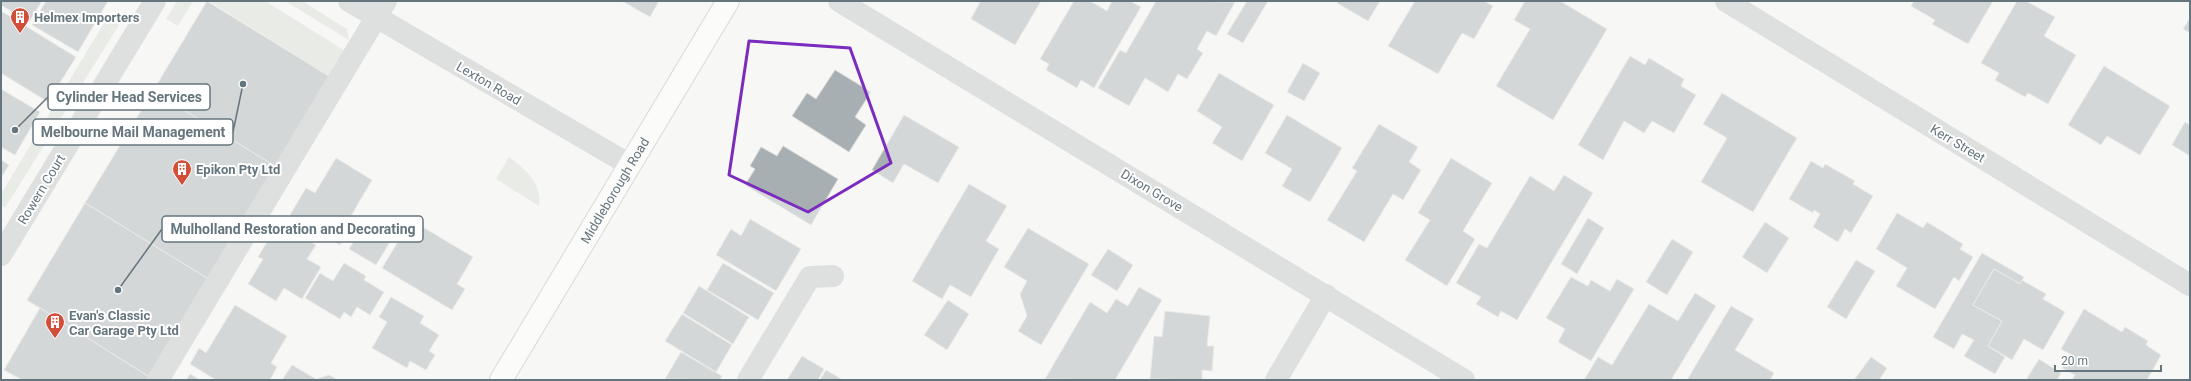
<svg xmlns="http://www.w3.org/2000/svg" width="2191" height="381" font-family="Roboto,sans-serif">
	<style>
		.green { fill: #d8dcd4 }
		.building { fill: #a7afb3; stroke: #d9d9d7 }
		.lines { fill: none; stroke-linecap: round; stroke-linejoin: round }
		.major-casing { stroke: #b0b6b9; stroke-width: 24 }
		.minor { stroke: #bfc3c6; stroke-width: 22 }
		.major { stroke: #fff; stroke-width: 22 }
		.marked { fill: none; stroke: #7b2cbf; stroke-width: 3; stroke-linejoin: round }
		.labels { text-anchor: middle; stroke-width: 4; stroke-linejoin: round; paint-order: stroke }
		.poi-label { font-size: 13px; font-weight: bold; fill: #65757d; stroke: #fff; text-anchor: start }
		.street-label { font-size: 13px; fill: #65757d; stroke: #fff }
		.leader { fill: none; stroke: #65757d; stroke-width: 1.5 }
		.callout-dot { fill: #65757d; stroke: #fff; stroke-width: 1.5 }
		.callout { fill: #fff; stroke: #65757d; stroke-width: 1.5 }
		.callout-label { font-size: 14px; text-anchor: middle; font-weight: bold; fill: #65757d }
	</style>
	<rect width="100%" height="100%" fill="#f7f7f5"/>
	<g class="green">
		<path d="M 177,1 L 193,1 L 178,26 L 166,19 Z"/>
		<path d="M 209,1 L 265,1 L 347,52 L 332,78 Z"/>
		<path d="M 285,1 L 302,1 L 347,29 L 349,40 Z"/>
		<path d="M 107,18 L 119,25 L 5,208 L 1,205 L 1,194 Z"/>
		<path d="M 509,157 C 525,168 543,185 539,206 L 496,179 Z"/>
	</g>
	<g class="building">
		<path d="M 1,1 L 42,1 L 29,22 L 1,5 Z"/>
		<path d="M 46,1 L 108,1 L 78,52 L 32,25 Z"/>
		<path d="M 207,1 L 332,78 L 278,168 L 153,91 Z"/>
		<path d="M 622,1 L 659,1 L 650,17 Z"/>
		<path d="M 978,1 L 1041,1 L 1015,45 L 971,19 L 980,2 Z"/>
		<path d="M 1074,1 L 1090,1 L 1107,11 L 1112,1 L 1130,1 L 1141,7 L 1094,88 L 1081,80 L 1077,88 L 1046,70 L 1049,64 L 1040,59 Z"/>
		<path d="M 1156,1 L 1235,2 L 1216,36 L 1207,31 L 1197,49 L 1203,53 L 1187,79 L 1178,74 L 1168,92 L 1145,78 L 1129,106 L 1098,88 L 1120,50 L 1126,53 Z"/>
		<path d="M 1247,1 L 1268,1 L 1243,43 L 1227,34 Z"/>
		<path d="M 1338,1 L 1380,1 L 1368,21 L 1337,3 Z"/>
		<path d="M 1415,1 L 1484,1 L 1493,6 L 1474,39 L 1462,33 L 1438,74 L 1388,46 Z"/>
		<path d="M 1525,1 L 1560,1 L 1607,29 L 1553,120 L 1496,86 L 1530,29 L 1514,20 Z"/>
		<path d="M 1914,1 L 1993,1 L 1968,44 L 1932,24 L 1935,20 L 1911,6 Z"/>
		<path d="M 2017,1 L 2026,1 L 2055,17 L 2044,36 L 2076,55 L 2048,104 L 2028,93 L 2025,97 L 1995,80 L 1999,73 L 1981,63 Z"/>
		<path d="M 1,11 L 76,57 L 48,102 L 1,73 Z"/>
		<path d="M 2190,18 L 2190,33 L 2183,29 Z"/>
		<path d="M 1630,56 L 1645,65 L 1649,58 L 1684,79 L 1681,86 L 1696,95 L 1674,133 L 1652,121 L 1644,133 L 1624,121 L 1603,160 L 1578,145 Z"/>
		<path d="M 1303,63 L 1320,73 L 1304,101 L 1287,92 Z"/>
		<path d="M 2104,66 L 2170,106 L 2140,155 L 2107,136 L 2101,145 L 2068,125 Z"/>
		<path d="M 835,70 L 871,92 L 855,117 L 866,125 L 849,152 L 792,116 L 807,93 L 816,99 Z"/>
		<path d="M 1219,73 L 1274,105 L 1242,161 L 1212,143 L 1222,127 L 1197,111 Z"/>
		<path d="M 1,89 L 40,112 L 15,155 L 1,147 Z"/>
		<path d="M 153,91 L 278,168 L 210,280 L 85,203 Z"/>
		<path d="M 1722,93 L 1797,138 L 1753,212 L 1701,182 L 1727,138 L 1703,124 Z"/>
		<path d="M 904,115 L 959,147 L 938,183 L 904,164 L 893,183 L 872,170 Z"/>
		<path d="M 1287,115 L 1342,148 L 1310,202 L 1282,186 L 1292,169 L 1265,153 Z"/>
		<path d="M 2185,122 L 2190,125 L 2190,156 L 2172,145 Z"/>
		<path d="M 1379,124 L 1418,147 L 1409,162 L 1421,170 L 1403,200 L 1393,194 L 1364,242 L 1327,220 L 1357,171 L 1352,168 Z"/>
		<path d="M 783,146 L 838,179 L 811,225 L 745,185 L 755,169 L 750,166 L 761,147 L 777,156 Z"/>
		<path d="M 336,158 L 372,180 L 348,221 L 353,223 L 340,245 L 290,215 L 306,188 L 315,193 Z"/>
		<path d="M 1451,158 L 1492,183 L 1463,231 L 1475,239 L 1447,286 L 1405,260 L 1430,220 L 1418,213 Z"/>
		<path d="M 1,160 L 9,165 L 1,178 Z"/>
		<path d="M 1811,161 L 1823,168 L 1825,164 L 1855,181 L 1853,184 L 1873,196 L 1851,233 L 1845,229 L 1838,242 L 1813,227 L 1820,214 L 1814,210 L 1813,213 L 1789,199 Z"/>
		<path d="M 1564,175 L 1593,193 L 1517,320 L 1501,311 L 1498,317 L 1476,304 L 1481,297 L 1456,283 L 1479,244 L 1487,248 L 1530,176 L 1554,191 Z"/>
		<path d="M 969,184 L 1007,206 L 986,241 L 999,249 L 971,297 L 950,285 L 942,299 L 912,281 Z"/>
		<path d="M 85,203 L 210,280 L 151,378 L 27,300 Z"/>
		<path d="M 1897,213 L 1923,228 L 1927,222 L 1963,244 L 1960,249 L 1973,257 L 1959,281 L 1954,277 L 1935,309 L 1896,286 L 1907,268 L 1876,249 Z"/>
		<path d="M 1588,218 L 1604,228 L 1577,274 L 1561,264 Z"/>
		<path d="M 750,219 L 801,249 L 776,291 L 716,255 L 731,229 L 741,236 Z"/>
		<path d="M 411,220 L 473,257 L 457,284 L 465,289 L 452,310 L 382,268 Z"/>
		<path d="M 367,221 L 393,237 L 376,265 L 349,249 Z"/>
		<path d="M 1765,222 L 1789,238 L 1767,273 L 1742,257 Z"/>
		<path d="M 278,223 L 316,245 L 307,259 L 321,267 L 302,299 L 284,288 L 276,301 L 248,284 L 263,259 L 258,257 Z"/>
		<path d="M 1028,228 L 1089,264 L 1041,345 L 1018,331 L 1027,316 L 1020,294 L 1027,281 L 1004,267 Z"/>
		<path d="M 1672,239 L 1693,252 L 1667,295 L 1646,282 Z"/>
		<path d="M 1108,249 L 1133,265 L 1117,291 L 1091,275 Z"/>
		<path d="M 1982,253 L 2024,277 L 2020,284 L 1994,269 L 1973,305 L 2002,321 L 1988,346 L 2005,357 L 1995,374 L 1964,356 L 1974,340 L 1962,334 L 1954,349 L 1933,337 Z"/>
		<path d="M 1856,260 L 1875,271 L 1846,319 L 1827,307 Z"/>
		<path d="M 344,263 L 366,276 L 364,280 L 384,292 L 370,315 L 357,307 L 351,317 L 344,312 L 340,319 L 305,298 L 320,273 L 333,281 Z"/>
		<path d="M 723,263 L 774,293 L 758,320 L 707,290 Z"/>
		<path d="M 1994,269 L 2020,284 L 2022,280 L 2046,294 L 2043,299 L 2065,312 L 2043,350 L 2024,339 L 2012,360 L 1988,346 L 2002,321 L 1973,305 Z"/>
		<path d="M 1571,277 L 1588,286 L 1591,280 L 1610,291 L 1617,279 L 1634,289 L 1591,361 L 1558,342 L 1565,329 L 1546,318 Z"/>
		<path d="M 699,286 L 749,317 L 733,344 L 683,313 Z"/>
		<path d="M 1139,287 L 1162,300 L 1115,380 L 1045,379 L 1090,302 L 1107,313 L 1116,299 L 1128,306 Z"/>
		<path d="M 1695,293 L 1716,306 L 1671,380 L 1584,380 L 1598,357 L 1612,365 L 1649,304 L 1678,321 Z"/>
		<path d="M 391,297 L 424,316 L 420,323 L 439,335 L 429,351 L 435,355 L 426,370 L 410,361 L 407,368 L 372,348 L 387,322 L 379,317 Z"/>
		<path d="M 948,300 L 969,314 L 947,350 L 924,335 Z"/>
		<path d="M 235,305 L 287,336 L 271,363 L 277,367 L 270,380 L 216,380 L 190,364 L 199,348 L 206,353 Z"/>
		<path d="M 1731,306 L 1754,319 L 1735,350 L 1774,373 L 1770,380 L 1687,380 Z"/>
		<path d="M 40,308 L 151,378 L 150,380 L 22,380 L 4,370 Z"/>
		<path d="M 2084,309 L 2122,332 L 2125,327 L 2148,341 L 2146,345 L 2161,355 L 2147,380 L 2072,380 L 2075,375 L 2062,368 L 2070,354 L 2061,349 Z"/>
		<path d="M 1165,311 L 1210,316 L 1207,346 L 1214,346 L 1212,371 L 1202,370 L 1202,380 L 1150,379 L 1154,336 L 1162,337 Z"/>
		<path d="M 682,314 L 732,345 L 716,372 L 665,341 Z"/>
		<path d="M 681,352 L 722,376 L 720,380 L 665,379 Z"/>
		<path d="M 802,356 L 824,369 L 818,380 L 787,380 Z"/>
		<path d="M 1871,357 L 1887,368 L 1879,380 L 1854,380 Z"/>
		<path d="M 2039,359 L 2061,373 L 2057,380 L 2026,380 Z"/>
		<path d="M 292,365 L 316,379 L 329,375 L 338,380 L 282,380 Z"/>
		<path d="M 826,370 L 843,380 L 820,380 Z"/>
		<path d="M 190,374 L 200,380 L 186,380 Z"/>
	</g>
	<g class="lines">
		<defs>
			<g id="major">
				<path id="s1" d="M 501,380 L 728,1"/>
			</g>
		</defs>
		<use href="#major" class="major-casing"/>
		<g class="minor">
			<path d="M 349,1 L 630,165"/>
			<path d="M 839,1 L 1464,380"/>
			<path d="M 1726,1 L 2190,285"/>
			<path d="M 1,255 L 155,1"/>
			<path d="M 158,380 L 386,1"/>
			<path d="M 748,380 L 810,277 L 833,276"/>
			<path d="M 1276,380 L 1326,295"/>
		</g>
		<use href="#major" class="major"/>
	</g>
	<path d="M0 0H2191V381H0ZM 749,41 L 850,48 L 891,163 L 808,212 L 729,175 Z" fill="#f7f7f5" fill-opacity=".55" fill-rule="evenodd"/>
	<path class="marked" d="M 749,41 L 850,48 L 891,163 L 808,212 L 729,175 Z"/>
	<defs>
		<symbol id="building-pin" viewBox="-11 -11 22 30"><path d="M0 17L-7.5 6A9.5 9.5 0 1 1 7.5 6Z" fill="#d34e39" stroke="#fff"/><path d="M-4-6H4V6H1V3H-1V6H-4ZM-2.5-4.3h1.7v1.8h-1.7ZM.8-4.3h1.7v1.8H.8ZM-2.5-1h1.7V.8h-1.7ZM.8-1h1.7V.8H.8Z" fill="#fff"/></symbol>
	</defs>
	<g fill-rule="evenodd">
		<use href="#building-pin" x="9" y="6" width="22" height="30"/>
		<use href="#building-pin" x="171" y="158" width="22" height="30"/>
		<use href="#building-pin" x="44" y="311" width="22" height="30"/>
	</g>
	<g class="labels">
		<g class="poi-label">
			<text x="34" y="22">Helmex Importers</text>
			<text x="196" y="174">Epikon Pty Ltd</text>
			<text x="69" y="320">Evan's Classic<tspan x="69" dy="15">Car Garage Pty Ltd</tspan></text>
		</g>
		<g class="street-label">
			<text transform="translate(489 83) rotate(30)" y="5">Lexton Road</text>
			<text transform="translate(1958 143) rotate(31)" y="5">Kerr Street</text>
			<text transform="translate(41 189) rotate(-59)" y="5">Rowern Court</text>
			<text transform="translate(1152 190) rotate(31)" y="5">Dixon Grove</text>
			<text dy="5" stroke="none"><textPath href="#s1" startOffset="221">Middleborough Road</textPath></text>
		</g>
	</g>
	<path class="leader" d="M15 130L48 97M243 84L233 132M118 290L162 229"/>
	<g class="callout-dot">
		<circle cx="15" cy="130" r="4"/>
		<circle cx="243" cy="84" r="4"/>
		<circle cx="118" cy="290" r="4"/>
	</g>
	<g class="callout">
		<rect x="48" y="84" width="162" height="26" rx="4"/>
		<rect x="33" y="119" width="200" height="26" rx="4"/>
		<rect x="162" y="216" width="261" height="26" rx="4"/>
	</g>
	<g class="callout-label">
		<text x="129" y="102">Cylinder Head Services</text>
		<text x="133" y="137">Melbourne Mail Management</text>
		<text x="293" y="234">Mulholland Restoration and Decorating</text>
	</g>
	<rect width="2191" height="381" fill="none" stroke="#65757d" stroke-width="4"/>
	<path d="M2055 365v6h106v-6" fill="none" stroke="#65757d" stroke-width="2"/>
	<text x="2061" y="365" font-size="12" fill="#65757d" stroke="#ffffff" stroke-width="3" paint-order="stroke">20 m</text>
</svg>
